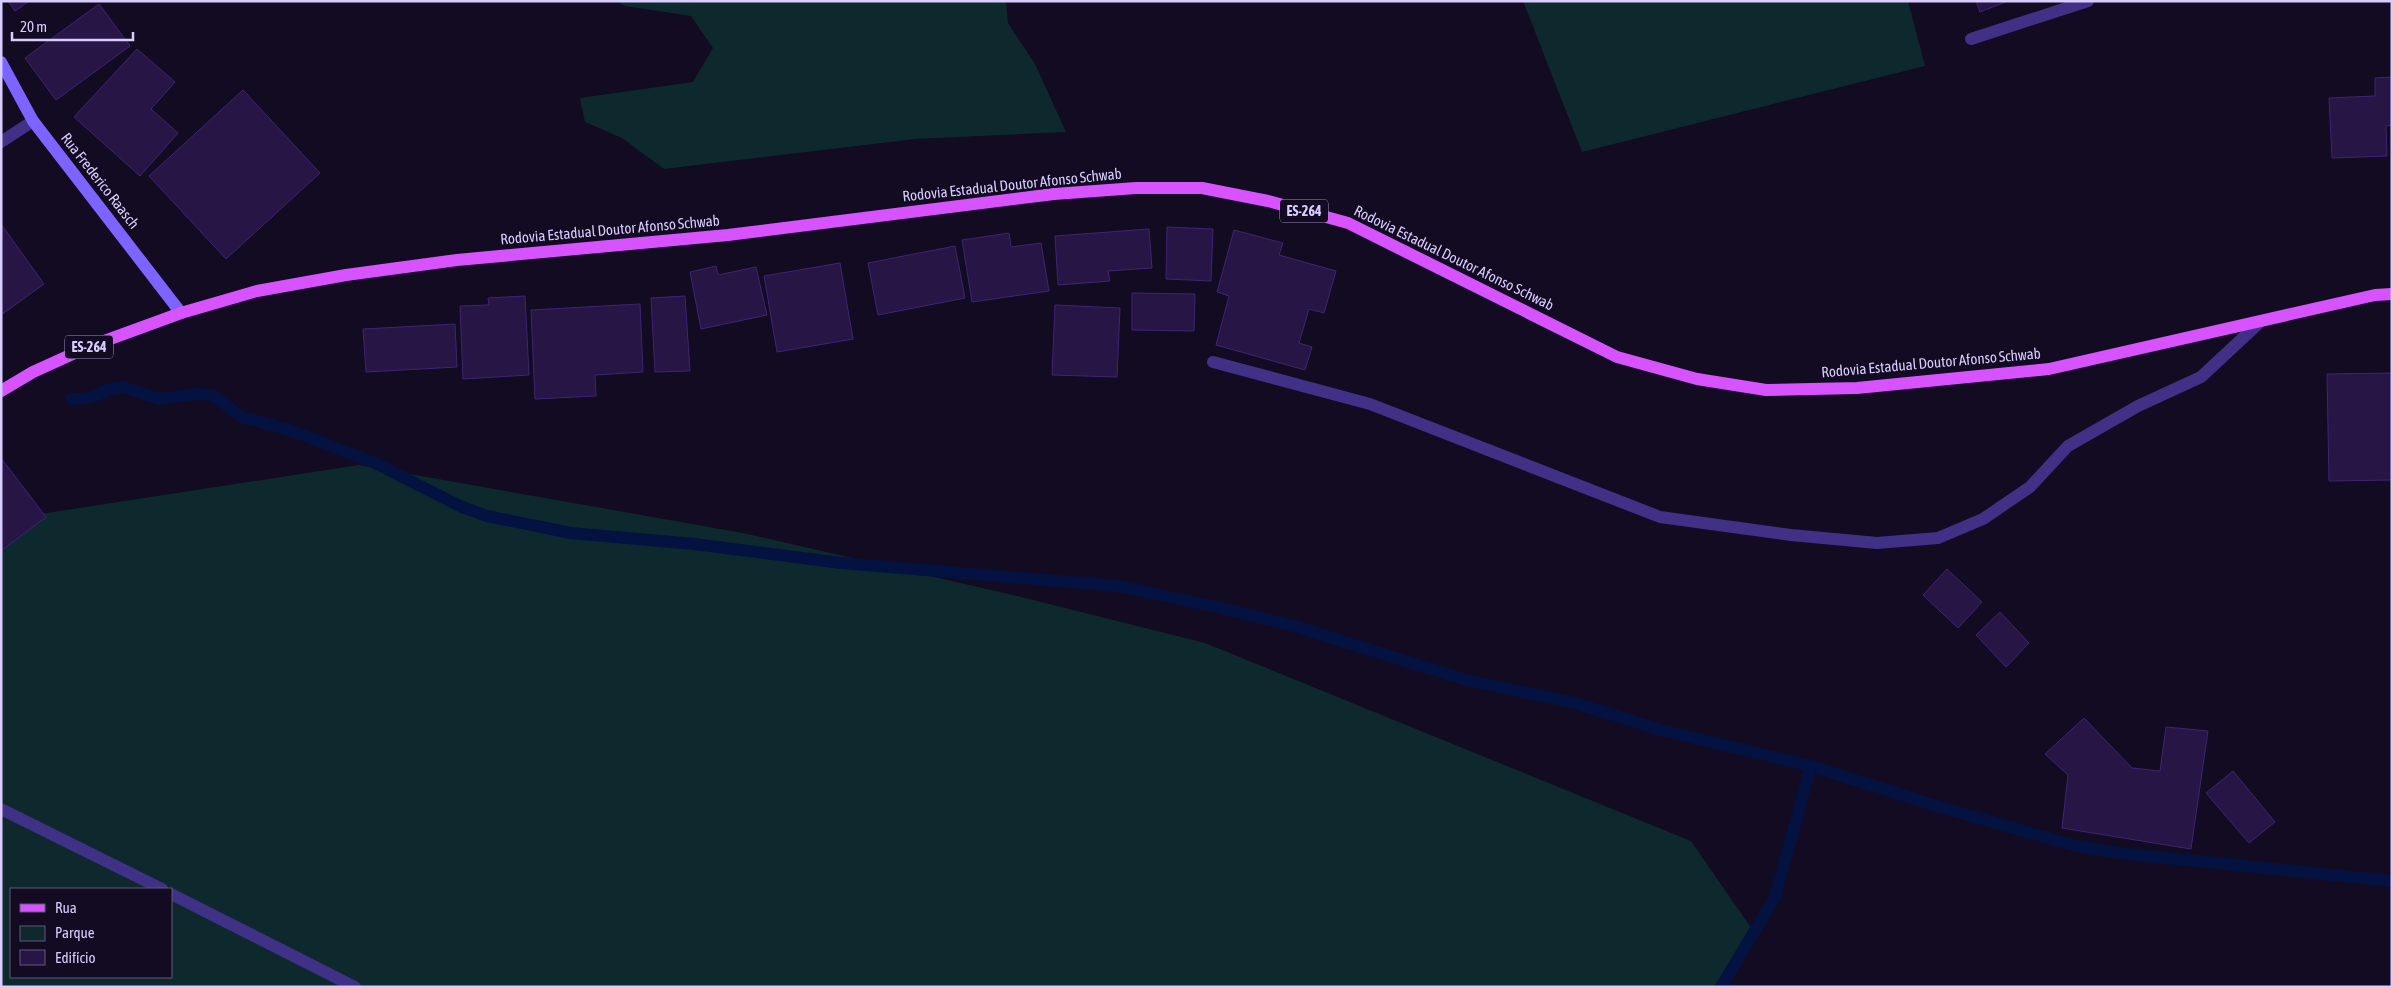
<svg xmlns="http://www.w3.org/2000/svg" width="2393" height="988" font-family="'Asap Condensed',sans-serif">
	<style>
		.green { fill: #0d292d; fill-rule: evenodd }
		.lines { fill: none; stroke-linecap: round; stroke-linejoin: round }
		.stream { stroke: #041242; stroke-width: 12 }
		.building { fill: #261545; stroke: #3f2474 }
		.street { stroke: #403186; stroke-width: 12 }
		.secondary { stroke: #7d63ff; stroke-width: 12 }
		.primary { stroke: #d753ff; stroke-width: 12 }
		.labels { text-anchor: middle; stroke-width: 5; stroke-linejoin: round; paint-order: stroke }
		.shield { fill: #120b22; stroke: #9d92bd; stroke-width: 1 }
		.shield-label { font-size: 14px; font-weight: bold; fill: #d9ccff }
		.street-label { font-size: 15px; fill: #d9ccff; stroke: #120b22 }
	</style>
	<rect width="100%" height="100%" fill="#120b22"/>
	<g class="green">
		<path d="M 616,1 L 1006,1 L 1008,23 L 1035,64 L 1066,132 L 915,139 L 664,169 L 622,138 L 585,122 L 580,98 L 693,82 L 713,48 L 691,16 L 625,6 Z"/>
		<path d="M 1523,1 L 1908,1 L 1925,66 L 1582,152 Z"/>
		<path d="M 359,465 L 743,533 L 1017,596 L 1205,643 L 1691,841 L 1756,935 L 1720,987 L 1,987 L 1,520 ZM 11,889 L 171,889 L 171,977 L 11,977 Z"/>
	</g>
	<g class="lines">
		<g class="stream">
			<path d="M 72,399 L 90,398 L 107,390 L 123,387 L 159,399 L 196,394 L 212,395 L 242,417 L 289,430 L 373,462 L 462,507 L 487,516 L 571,533 L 694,544 L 841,563 L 1118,586 L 1221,608 L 1294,626 L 1466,680 L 1575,703 L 1661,730 L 1811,766 L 1940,807 L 2076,846 L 2128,854 L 2392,881"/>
			<path d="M 1721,987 L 1775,897 L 1811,766"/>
		</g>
	</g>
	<g class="building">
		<path d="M 8,1 L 29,1 L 15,11 Z"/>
		<path d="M 1976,1 L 2008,1 L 1980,12 Z"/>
		<path d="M 99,4 L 130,46 L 56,100 L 25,58 Z"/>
		<path d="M 137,49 L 175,82 L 151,109 L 178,133 L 140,176 L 74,117 Z"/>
		<path d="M 2392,77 L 2392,125 L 2386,126 L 2387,156 L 2332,158 L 2329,98 L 2375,96 L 2375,78 Z"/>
		<path d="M 243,90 L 320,173 L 226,259 L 149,176 Z"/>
		<path d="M 1,224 L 44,284 L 1,315 Z"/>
		<path d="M 1167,227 L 1213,229 L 1211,281 L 1166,279 Z"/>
		<path d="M 1149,229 L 1152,268 L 1108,271 L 1110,281 L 1058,285 L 1055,236 Z"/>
		<path d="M 1234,230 L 1283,243 L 1279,255 L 1336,271 L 1324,313 L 1309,309 L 1299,343 L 1312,347 L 1305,370 L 1216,345 L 1229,296 L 1217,292 Z"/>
		<path d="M 1009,233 L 1011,247 L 1041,243 L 1049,291 L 972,302 L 962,240 Z"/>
		<path d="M 955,246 L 965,298 L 878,315 L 868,263 Z"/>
		<path d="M 840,263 L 853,339 L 777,352 L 764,276 Z"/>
		<path d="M 716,266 L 718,275 L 756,267 L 767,315 L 701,329 L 690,272 Z"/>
		<path d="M 1132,293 L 1195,294 L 1194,331 L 1132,330 Z"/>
		<path d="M 525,296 L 529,375 L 463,379 L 460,306 L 489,305 L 488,298 Z"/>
		<path d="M 685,296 L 690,371 L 655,372 L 651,298 Z"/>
		<path d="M 640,304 L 643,372 L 595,375 L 596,396 L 535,399 L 531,310 Z"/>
		<path d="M 1055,305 L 1120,308 L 1117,377 L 1052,375 Z"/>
		<path d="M 455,324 L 457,367 L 366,372 L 363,329 Z"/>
		<path d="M 2392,373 L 2392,480 L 2329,481 L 2327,374 Z"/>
		<path d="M 1,458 L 46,517 L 2,550 L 1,548 Z"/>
		<path d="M 1947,569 L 1982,602 L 1958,628 L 1923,595 Z"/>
		<path d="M 2000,612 L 2029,643 L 2006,667 L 1976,635 Z"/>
		<path d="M 2084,718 L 2132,768 L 2160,771 L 2166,727 L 2208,731 L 2191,849 L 2062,828 L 2068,775 L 2045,754 Z"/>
		<path d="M 2233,771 L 2275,822 L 2249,843 L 2206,793 Z"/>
	</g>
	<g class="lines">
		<g class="street">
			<path d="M 1971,39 L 2088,1"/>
			<path d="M 1,142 L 33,121"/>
			<path d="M 1213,362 L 1370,404 L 1660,517 L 1791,535 L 1877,543 L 1938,538 L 1983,519 L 2030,487 L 2068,446 L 2138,406 L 2201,377 L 2260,322"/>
			<path d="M 1,809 L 162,889"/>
			<path d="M 171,894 L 355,987"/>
		</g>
		<path class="secondary" d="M 1,62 L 33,121 L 181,313"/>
		<path class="primary" d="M 1,391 L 33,372 L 88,347 L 181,313 L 257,291 L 346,275 L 457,260 L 728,235 L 1054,194 L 1136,188 L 1202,188 L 1268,201 L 1348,223 L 1617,357 L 1697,379 L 1766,390 L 1857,388 L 2049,369 L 2375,295 L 2392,294"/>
	</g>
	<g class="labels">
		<g class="shield">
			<rect x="1280" y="199.5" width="48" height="23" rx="4"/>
			<rect x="65" y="335.5" width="48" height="23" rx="4"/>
		</g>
		<g class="shield-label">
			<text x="1304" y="216">ES-264</text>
			<text x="89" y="352">ES-264</text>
		</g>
		<g class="street-label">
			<text transform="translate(100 181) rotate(52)" y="5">Rua Frederico Raasch</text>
			<text transform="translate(1012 185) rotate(-6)" y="5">Rodovia Estadual Doutor Afonso Schwab</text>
			<text transform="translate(610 230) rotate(-5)" y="5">Rodovia Estadual Doutor Afonso Schwab</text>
			<text transform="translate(1454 258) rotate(26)" y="5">Rodovia Estadual Doutor Afonso Schwab</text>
			<text transform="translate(1931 363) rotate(-5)" y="5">Rodovia Estadual Doutor Afonso Schwab</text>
		</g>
	</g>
	<rect width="2393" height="988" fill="none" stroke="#d9ccff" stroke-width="5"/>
	<rect x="10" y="888" width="162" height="90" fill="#120b22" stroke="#62587a"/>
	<rect x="20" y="904" width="25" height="8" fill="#d753ff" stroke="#62587a"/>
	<text x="55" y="913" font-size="15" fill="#d9ccff">Rua</text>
	<rect x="20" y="926" width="25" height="15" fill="#0d292d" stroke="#62587a"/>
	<text x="55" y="938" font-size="15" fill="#d9ccff">Parque</text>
	<rect x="20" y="950" width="25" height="15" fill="#261545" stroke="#62587a"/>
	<text x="55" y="963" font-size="15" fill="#d9ccff">Edifício</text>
	<path d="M12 32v8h121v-8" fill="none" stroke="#d9ccff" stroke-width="2.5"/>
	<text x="20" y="32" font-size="15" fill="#d9ccff" stroke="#120b22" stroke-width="4" paint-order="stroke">20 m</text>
</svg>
